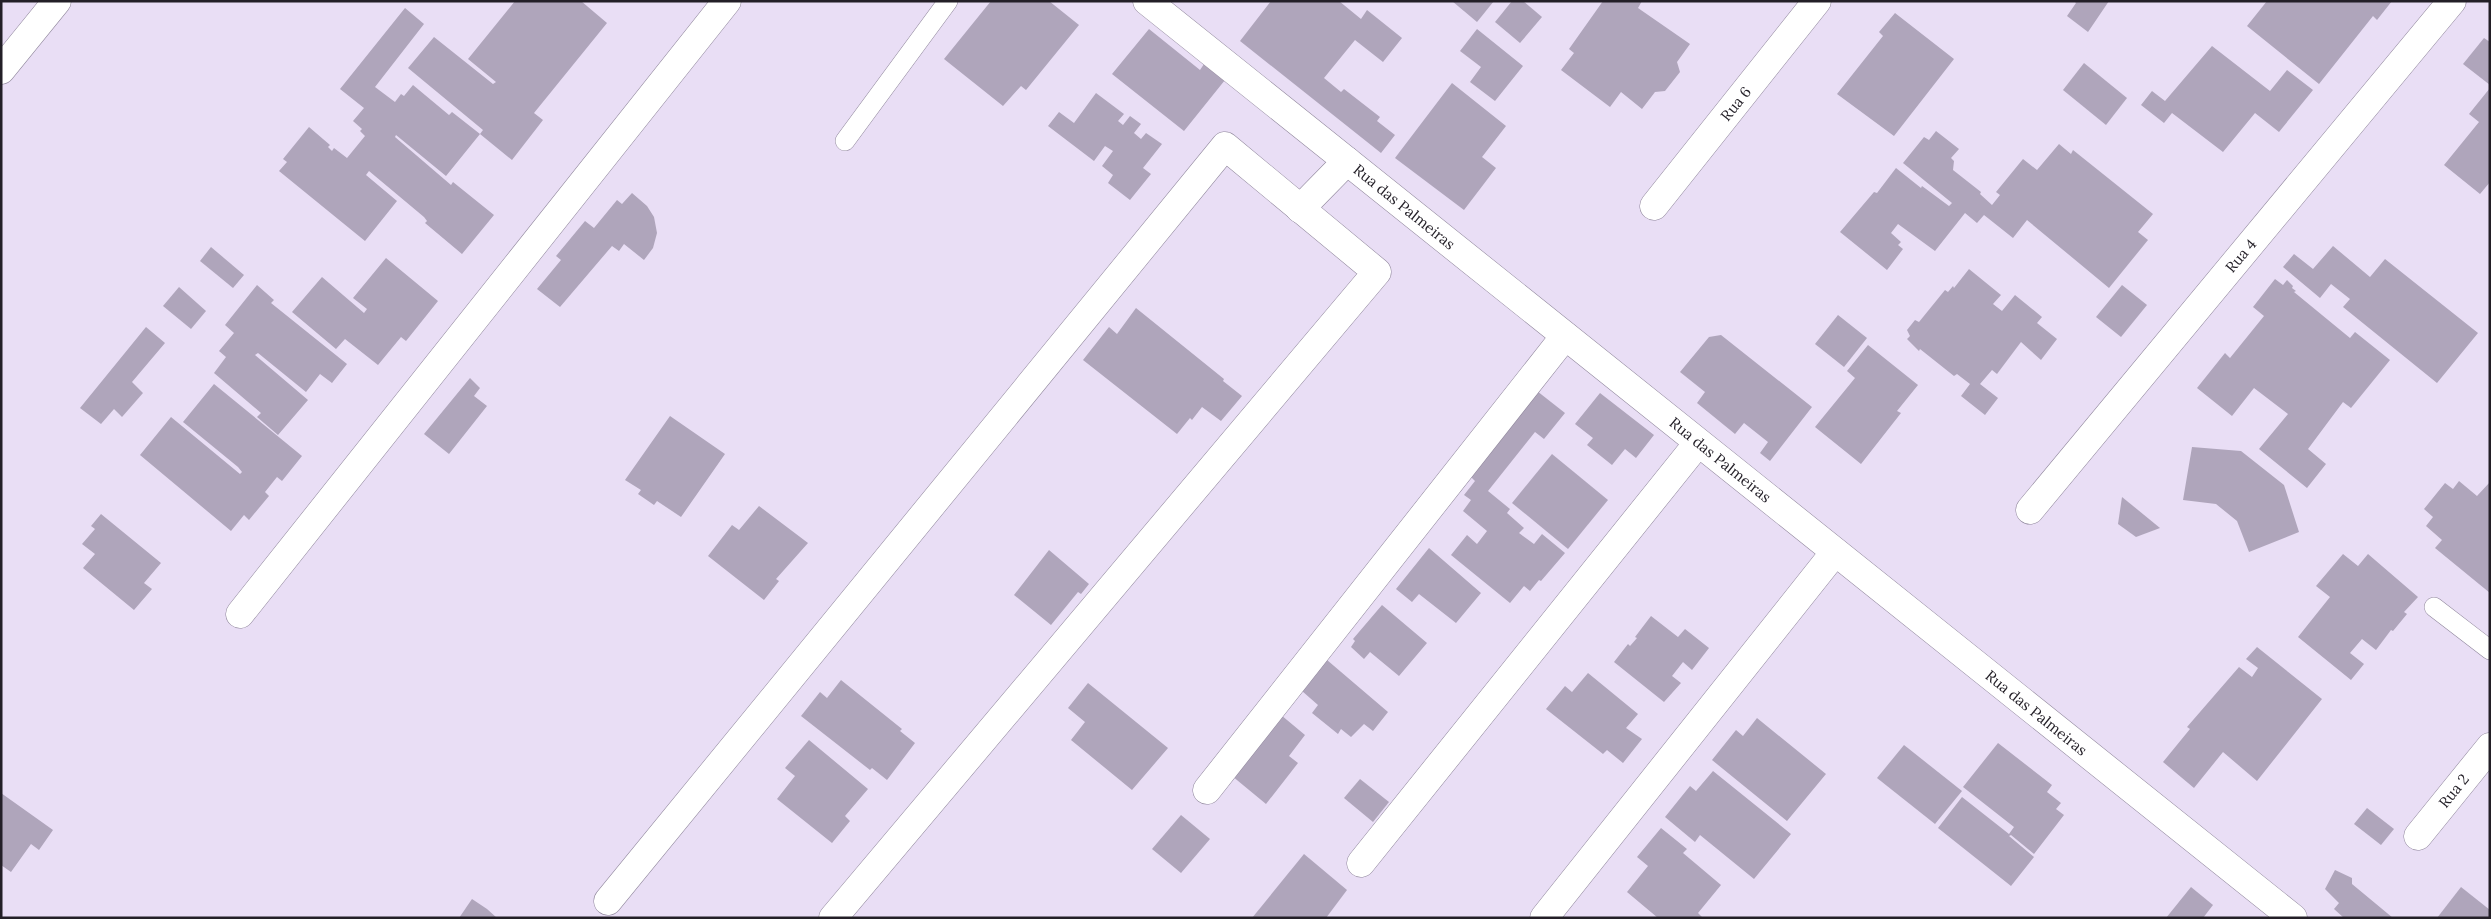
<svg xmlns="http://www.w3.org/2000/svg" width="2491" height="919" font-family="Lora,serif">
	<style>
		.building { fill: #afa5bb }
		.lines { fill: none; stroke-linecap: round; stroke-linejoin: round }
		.service-casing { stroke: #90879c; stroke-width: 20 }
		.minor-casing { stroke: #90879c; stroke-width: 29 }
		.service { stroke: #fff; stroke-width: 19 }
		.minor { stroke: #fff; stroke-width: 28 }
		.labels { text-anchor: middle; stroke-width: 5; stroke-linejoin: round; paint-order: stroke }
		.street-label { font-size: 15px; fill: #231f27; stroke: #fff }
	</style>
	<rect width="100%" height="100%" fill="#e9def5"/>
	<g class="building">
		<path d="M 515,1 L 581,1 L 607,23 L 534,113 L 543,120 L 512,160 L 480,134 L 483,130 L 408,68 L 434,37 L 493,84 L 496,82 L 468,59 Z"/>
		<path d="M 991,1 L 1049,1 L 1079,25 L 1026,90 L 1021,86 L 1003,106 L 944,59 Z"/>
		<path d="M 1271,1 L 1339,1 L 1361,19 L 1367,10 L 1402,38 L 1383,62 L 1355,40 L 1324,78 L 1341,92 L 1344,89 L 1380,117 L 1377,121 L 1395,135 L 1381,153 L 1240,41 Z"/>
		<path d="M 1452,1 L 1494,1 L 1477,22 Z"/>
		<path d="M 1512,1 L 1523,1 L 1542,17 L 1520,43 L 1495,22 Z"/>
		<path d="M 1603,1 L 1642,1 L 1638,8 L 1690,44 L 1677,62 L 1680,72 L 1665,91 L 1655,92 L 1642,109 L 1621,92 L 1610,107 L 1561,70 L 1574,53 L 1569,49 Z"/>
		<path d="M 2074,1 L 2109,1 L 2088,32 L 2067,16 L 2076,3 Z"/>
		<path d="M 2267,1 L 2392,1 L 2377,20 L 2373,16 L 2319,84 L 2247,26 Z"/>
		<path d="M 405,8 L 424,24 L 375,87 L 395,102 L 401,94 L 404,96 L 413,85 L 449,115 L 452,112 L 480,134 L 446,176 L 396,135 L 395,137 L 451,185 L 453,182 L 494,215 L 462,254 L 425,223 L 427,221 L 424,217 L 369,171 L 366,175 L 397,201 L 365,241 L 279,171 L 287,162 L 283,159 L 309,127 L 330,145 L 328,147 L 332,151 L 334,148 L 347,158 L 365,136 L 360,131 L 362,129 L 353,121 L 364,108 L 340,89 Z"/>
		<path d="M 1895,13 L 1954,59 L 1894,136 L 1837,94 L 1883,36 L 1879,32 Z"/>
		<path d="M 1149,29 L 1200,70 L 1204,64 L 1225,80 L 1184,131 L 1112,74 Z"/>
		<path d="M 1477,29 L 1523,66 L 1495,101 L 1470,82 L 1481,67 L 1460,51 Z"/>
		<path d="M 2484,38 L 2490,42 L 2490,85 L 2463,64 Z"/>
		<path d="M 2212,46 L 2270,91 L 2287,70 L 2313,90 L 2279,132 L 2255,113 L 2223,152 L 2172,113 L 2164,123 L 2141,105 L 2152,91 L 2165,101 Z"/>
		<path d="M 2084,63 L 2127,98 L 2106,125 L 2063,90 Z"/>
		<path d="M 1452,83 L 1506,126 L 1482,157 L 1496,168 L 1464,210 L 1395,158 Z"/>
		<path d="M 2490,88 L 2490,182 L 2480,194 L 2444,165 L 2479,122 L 2469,114 Z"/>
		<path d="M 1096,93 L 1124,114 L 1118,121 L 1123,125 L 1130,116 L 1141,124 L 1134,133 L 1141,139 L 1146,133 L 1162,144 L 1143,168 L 1151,174 L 1130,200 L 1108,183 L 1113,175 L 1102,166 L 1113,151 L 1105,146 L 1094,161 L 1048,126 L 1059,112 L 1074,123 Z"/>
		<path d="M 1936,131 L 1959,149 L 1951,158 L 1954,161 L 1953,170 L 1981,192 L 1980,194 L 1992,205 L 2000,195 L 1996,192 L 2023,159 L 2037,170 L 2059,144 L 2071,154 L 2073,150 L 2153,214 L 2138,232 L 2148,240 L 2109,288 L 2027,220 L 2013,238 L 1984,215 L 1977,223 L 1965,213 L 1935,251 L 1898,224 L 1891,233 L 1901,242 L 1898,245 L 1903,249 L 1887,270 L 1840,232 L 1874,192 L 1877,193 L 1896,168 L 1921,188 L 1922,186 L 1949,206 L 1952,203 L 1903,163 L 1924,137 L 1929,140 Z"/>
		<path d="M 632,193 L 647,206 L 654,217 L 657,233 L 653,248 L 644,260 L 624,244 L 619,251 L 612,246 L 560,307 L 537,289 L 561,260 L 556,256 L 585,221 L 594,228 L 617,200 L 622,204 Z"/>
		<path d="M 2333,246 L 2370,277 L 2385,259 L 2478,333 L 2437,383 L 2343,307 L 2350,299 L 2331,284 L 2320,298 L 2283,267 L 2294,254 L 2313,269 Z"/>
		<path d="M 211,247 L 244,275 L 233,288 L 200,261 Z"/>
		<path d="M 386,258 L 438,301 L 406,341 L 401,337 L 378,365 L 345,339 L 336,349 L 292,312 L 322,277 L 364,313 L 367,309 L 353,298 Z"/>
		<path d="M 1969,269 L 2001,295 L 1993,304 L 2002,311 L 2015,295 L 2042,317 L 2037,323 L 2057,339 L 2041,360 L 2021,342 L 1997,374 L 1992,370 L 1980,384 L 1998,398 L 1985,415 L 1961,396 L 1970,384 L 1957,374 L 1954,376 L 1920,349 L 1919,351 L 1907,339 L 1910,336 L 1907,330 L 1915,320 L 1919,322 L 1945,290 L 1948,292 L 1953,286 L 1954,288 Z"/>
		<path d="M 2275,279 L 2283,285 L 2287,280 L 2293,286 L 2292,288 L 2296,291 L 2294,292 L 2350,338 L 2355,332 L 2390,360 L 2351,408 L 2343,402 L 2308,449 L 2326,464 L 2307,488 L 2259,449 L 2288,414 L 2254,388 L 2232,416 L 2197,388 L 2225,353 L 2230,358 L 2264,316 L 2253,307 Z"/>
		<path d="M 257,285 L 274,300 L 271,303 L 347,364 L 332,383 L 320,374 L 306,392 L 258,353 L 255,355 L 308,400 L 278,435 L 257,417 L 261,413 L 214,373 L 226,357 L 219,351 L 234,333 L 225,325 Z"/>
		<path d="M 2122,285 L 2147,305 L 2121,337 L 2096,317 Z"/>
		<path d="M 179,287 L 206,311 L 191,329 L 163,306 Z"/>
		<path d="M 1136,308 L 1224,379 L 1223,381 L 1242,396 L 1221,421 L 1202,407 L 1192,420 L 1190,418 L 1177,434 L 1083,360 L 1109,327 L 1117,334 Z"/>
		<path d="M 1838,315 L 1867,338 L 1844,367 L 1815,344 Z"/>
		<path d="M 146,327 L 165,343 L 132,382 L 143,393 L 122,417 L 114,409 L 101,424 L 80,408 Z"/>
		<path d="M 1721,335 L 1812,407 L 1770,461 L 1760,453 L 1768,442 L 1744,423 L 1735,434 L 1697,403 L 1705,392 L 1680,372 L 1709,337 Z"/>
		<path d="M 1868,345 L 1918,385 L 1897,411 L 1901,413 L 1861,464 L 1815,427 L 1855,378 L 1847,371 Z"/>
		<path d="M 470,378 L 480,388 L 474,396 L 487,406 L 449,454 L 424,434 Z"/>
		<path d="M 214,384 L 302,456 L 282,481 L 277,477 L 265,492 L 269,496 L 249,520 L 244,515 L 231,531 L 140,455 L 171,417 L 240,474 L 242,472 L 238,467 L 183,422 Z"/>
		<path d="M 1537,391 L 1565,413 L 1544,439 L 1535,432 L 1488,491 L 1510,509 L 1507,513 L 1524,528 L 1519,533 L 1534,544 L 1542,534 L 1565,553 L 1541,581 L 1539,580 L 1530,591 L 1524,586 L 1510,603 L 1451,555 L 1467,535 L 1477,544 L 1487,531 L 1463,511 L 1471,500 L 1464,495 L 1475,481 L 1469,475 Z"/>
		<path d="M 1600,393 L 1654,435 L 1636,458 L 1625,449 L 1612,465 L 1587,445 L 1593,438 L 1575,424 Z"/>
		<path d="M 670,416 L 725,454 L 681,517 L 657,501 L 654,505 L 638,494 L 641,490 L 625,480 Z"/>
		<path d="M 2192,447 L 2241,451 L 2284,485 L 2299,532 L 2249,552 L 2237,521 L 2216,504 L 2183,500 Z"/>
		<path d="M 1552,454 L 1608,500 L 1568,549 L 1512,503 Z"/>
		<path d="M 2459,481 L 2477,496 L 2490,482 L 2490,593 L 2435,548 L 2442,540 L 2426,526 L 2433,517 L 2424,509 L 2445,483 L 2453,489 Z"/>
		<path d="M 2122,497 L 2138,510 L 2160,528 L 2136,537 L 2118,524 Z"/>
		<path d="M 759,506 L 808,543 L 776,579 L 779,581 L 764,600 L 708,556 L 732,525 L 739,530 Z"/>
		<path d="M 101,514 L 161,563 L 144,583 L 152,589 L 134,610 L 83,568 L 95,554 L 82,544 L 95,529 L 91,526 Z"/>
		<path d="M 1429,548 L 1481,593 L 1456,623 L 1419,594 L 1412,602 L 1396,589 Z"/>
		<path d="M 1049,550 L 1089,584 L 1081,594 L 1078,592 L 1051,625 L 1014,595 Z"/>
		<path d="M 2343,554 L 2358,566 L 2368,554 L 2418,597 L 2404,612 L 2407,614 L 2393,631 L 2391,630 L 2376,650 L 2362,639 L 2350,653 L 2364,664 L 2351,680 L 2298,637 L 2330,597 L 2316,586 Z"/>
		<path d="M 1382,605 L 1427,643 L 1399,676 L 1370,652 L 1364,659 L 1351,647 L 1355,641 L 1353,639 Z"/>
		<path d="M 1651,616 L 1678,637 L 1685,629 L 1709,648 L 1692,670 L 1683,662 L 1672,676 L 1681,683 L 1664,702 L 1614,662 L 1628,644 L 1630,646 L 1637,638 L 1635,637 Z"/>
		<path d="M 2257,647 L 2322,699 L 2257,781 L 2223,752 L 2194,788 L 2163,762 L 2190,729 L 2187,727 L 2239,667 L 2252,677 L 2258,668 L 2246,659 Z"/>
		<path d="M 1327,660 L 1388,712 L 1373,731 L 1364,724 L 1351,737 L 1341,729 L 1338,734 L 1312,713 L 1318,705 L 1302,691 Z"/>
		<path d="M 1588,673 L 1638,714 L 1626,728 L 1642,739 L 1623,763 L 1607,750 L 1603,754 L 1546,709 L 1565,686 L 1572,692 Z"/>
		<path d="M 841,680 L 902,729 L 900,731 L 915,743 L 887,780 L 872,768 L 870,770 L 801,716 L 820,692 L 827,698 Z"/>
		<path d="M 1088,683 L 1168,748 L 1132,790 L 1071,740 L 1085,722 L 1068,708 Z"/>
		<path d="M 1275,710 L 1305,735 L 1289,756 L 1298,763 L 1266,804 L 1226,771 Z"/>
		<path d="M 1757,718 L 1826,774 L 1787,821 L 1712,760 L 1736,730 L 1743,736 Z"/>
		<path d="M 809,740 L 868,789 L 845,816 L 850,821 L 832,843 L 777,799 L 795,776 L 785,768 Z"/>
		<path d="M 1998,743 L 2052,785 L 2047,792 L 2061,803 L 2056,809 L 2064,815 L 2034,854 L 2011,835 L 2009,836 L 2034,857 L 2011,886 L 1938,828 L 1962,797 L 2009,834 L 2014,827 L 1963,787 Z"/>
		<path d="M 1904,745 L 1962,791 L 1935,824 L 1877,778 Z"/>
		<path d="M 1713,771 L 1791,834 L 1754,879 L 1700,835 L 1695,842 L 1665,817 L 1690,786 L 1696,791 Z"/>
		<path d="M 1360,779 L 1389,802 L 1373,822 L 1344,798 Z"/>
		<path d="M 1,793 L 53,830 L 39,850 L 31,844 L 11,872 L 1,865 Z"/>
		<path d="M 2367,808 L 2394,829 L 2381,845 L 2354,824 Z"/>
		<path d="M 1181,815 L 1210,839 L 1181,873 L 1152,849 Z"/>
		<path d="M 1661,828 L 1687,849 L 1683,853 L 1721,885 L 1698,913 L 1703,918 L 1658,918 L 1627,892 L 1648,866 L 1637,857 Z"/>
		<path d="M 1304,854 L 1347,890 L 1326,918 L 1252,918 Z"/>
		<path d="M 2335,870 L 2352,878 L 2352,884 L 2393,918 L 2344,918 L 2334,909 L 2339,903 L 2325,889 Z"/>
		<path d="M 2191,887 L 2213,905 L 2203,918 L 2166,918 Z"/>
		<path d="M 2461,887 L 2490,910 L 2490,918 L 2437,918 Z"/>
		<path d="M 472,899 L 487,909 L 497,918 L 459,918 Z"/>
	</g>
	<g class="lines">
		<defs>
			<g id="service">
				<path d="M 845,141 L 948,1"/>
				<path d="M 2434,607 L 2490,650"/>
			</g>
			<g id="minor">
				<path d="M 1147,1 L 2293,918"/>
				<path d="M 1,70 L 57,1"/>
				<path d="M 1654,206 L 1817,1"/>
				<path d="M 1300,209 L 1347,161"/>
				<path d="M 2030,510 L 2452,1"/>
				<path d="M 240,614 L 727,1"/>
				<path d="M 1207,790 L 1565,336"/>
				<path d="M 2418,836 L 2490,747"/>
				<path d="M 1361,863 L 1698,443"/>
				<path d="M 608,901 L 1225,146 L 1377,272 L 833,918"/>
				<path d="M 1544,918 L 1835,552"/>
			</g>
		</defs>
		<use href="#service" class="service-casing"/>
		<use href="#minor" class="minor-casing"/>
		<use href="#service" class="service"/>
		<use href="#minor" class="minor"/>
	</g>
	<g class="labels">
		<g class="street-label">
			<text transform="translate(1736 104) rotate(-51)" y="5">Rua 6</text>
			<text transform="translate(1404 207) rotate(39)" y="5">Rua das Palmeiras</text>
			<text transform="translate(2241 256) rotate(-50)" y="5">Rua 4</text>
			<text transform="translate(1720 460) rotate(39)" y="5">Rua das Palmeiras</text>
			<text transform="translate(2036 713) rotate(39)" y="5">Rua das Palmeiras</text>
			<text transform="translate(2454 791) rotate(-51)" y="5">Rua 2</text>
		</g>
	</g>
	<rect width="2491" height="919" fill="none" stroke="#231f27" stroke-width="5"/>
</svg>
